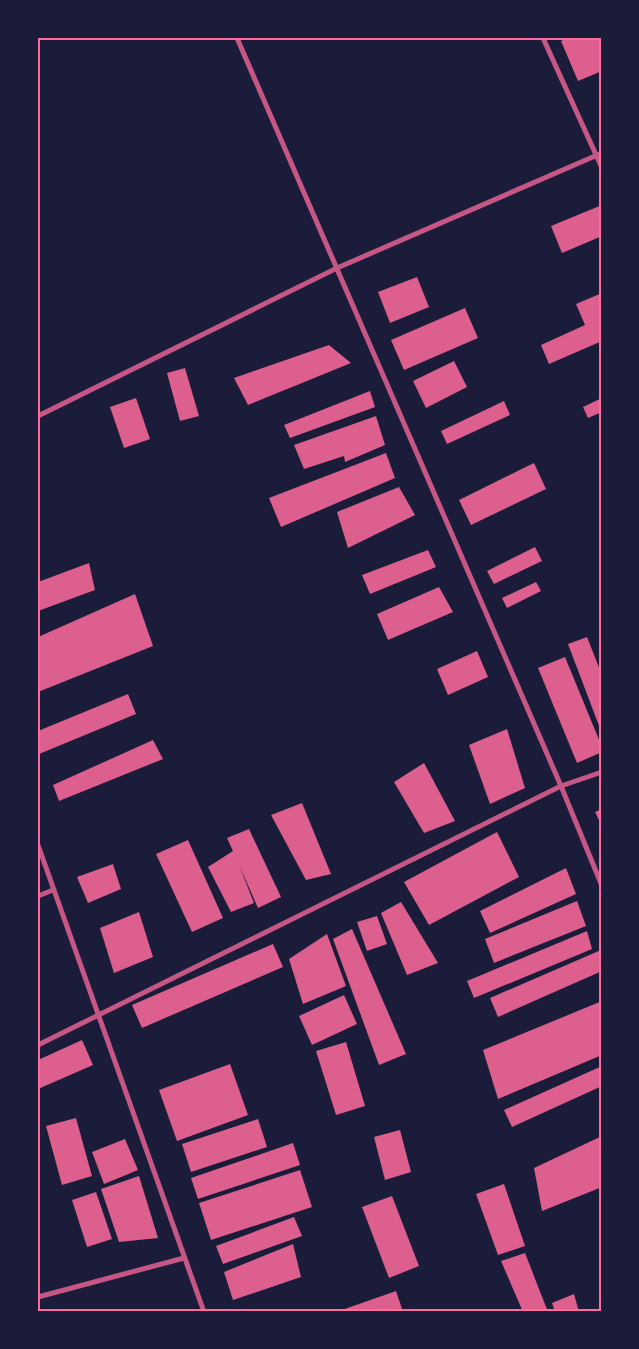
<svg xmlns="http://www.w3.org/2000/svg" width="639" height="1349" font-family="'Roboto Serif',serif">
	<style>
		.building { fill: #dd5f8e }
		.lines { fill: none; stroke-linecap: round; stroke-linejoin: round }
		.minor { stroke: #c65784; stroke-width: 5 }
		.neatline { fill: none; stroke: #ff6b9d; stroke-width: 2 }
	</style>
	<rect width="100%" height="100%" fill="#1b1b3a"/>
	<g class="building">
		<path d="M 566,38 L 602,38 L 602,71 L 578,81 L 561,41 L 566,39 Z"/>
		<path d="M 602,205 L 602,236 L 562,253 L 551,226 Z"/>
		<path d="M 417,277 L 429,307 L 390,323 L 378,292 Z"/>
		<path d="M 602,293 L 602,341 L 549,364 L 541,345 L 585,325 L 576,304 Z"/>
		<path d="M 465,308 L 478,338 L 404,370 L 391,340 Z"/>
		<path d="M 329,345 L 351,363 L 248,405 L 234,378 Z"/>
		<path d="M 454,361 L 467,387 L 426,408 L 413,381 Z"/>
		<path d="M 185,368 L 199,416 L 180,421 L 167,373 Z"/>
		<path d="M 370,391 L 375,407 L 290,438 L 284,425 Z"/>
		<path d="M 136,398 L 150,439 L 124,448 L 110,407 Z"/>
		<path d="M 602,398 L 602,412 L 588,418 L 583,407 Z"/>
		<path d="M 504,401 L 510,415 L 447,444 L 441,431 Z"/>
		<path d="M 376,416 L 385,445 L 345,462 L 344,456 L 304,469 L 294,445 Z"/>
		<path d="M 386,453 L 395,478 L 281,527 L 269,498 Z"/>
		<path d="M 534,463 L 546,489 L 471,525 L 459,500 Z"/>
		<path d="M 399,487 L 415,515 L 348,548 L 337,512 Z"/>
		<path d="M 535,547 L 542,561 L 494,584 L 487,571 Z"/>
		<path d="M 428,550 L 436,567 L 370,594 L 362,575 Z"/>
		<path d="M 89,563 L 95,590 L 38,611 L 38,582 Z"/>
		<path d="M 536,582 L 541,591 L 507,608 L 502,598 Z"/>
		<path d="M 439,587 L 453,612 L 388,640 L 377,614 Z"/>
		<path d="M 135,594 L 153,646 L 38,692 L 38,637 Z"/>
		<path d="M 587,637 L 602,675 L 601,731 L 568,644 Z"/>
		<path d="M 477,651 L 488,677 L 448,695 L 437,669 Z"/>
		<path d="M 565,657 L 602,747 L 602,752 L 577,763 L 538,668 Z"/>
		<path d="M 128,694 L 136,714 L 39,754 L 38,731 Z"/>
		<path d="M 507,729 L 525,788 L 490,804 L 469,745 Z"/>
		<path d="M 153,740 L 163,759 L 59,801 L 53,785 Z"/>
		<path d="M 424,763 L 455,821 L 424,833 L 394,782 Z"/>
		<path d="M 302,803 L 331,874 L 306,880 L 271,815 Z"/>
		<path d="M 602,809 L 602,826 L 595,812 Z"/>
		<path d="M 249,829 L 281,897 L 258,908 L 239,865 L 254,903 L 231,912 L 208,867 L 233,851 L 227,838 Z"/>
		<path d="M 497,832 L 519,877 L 429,925 L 404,882 Z"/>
		<path d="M 188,840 L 223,918 L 192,932 L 156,854 Z"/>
		<path d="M 113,864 L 121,889 L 88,903 L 77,877 Z"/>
		<path d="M 566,868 L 576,894 L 490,933 L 480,911 Z"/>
		<path d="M 577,901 L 586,926 L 494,963 L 485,939 Z"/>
		<path d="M 401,902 L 438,963 L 407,975 L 381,913 Z"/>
		<path d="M 139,912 L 153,957 L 114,973 L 100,928 Z"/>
		<path d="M 377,916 L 387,944 L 367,951 L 357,922 Z"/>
		<path d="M 352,929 L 406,1054 L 379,1065 L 333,939 Z"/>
		<path d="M 587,931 L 592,949 L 474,998 L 467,981 Z"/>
		<path d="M 327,934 L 346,986 L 303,1004 L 289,959 Z"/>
		<path d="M 273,944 L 283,967 L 142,1028 L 132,1005 Z"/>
		<path d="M 601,950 L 602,971 L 498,1017 L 490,998 Z"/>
		<path d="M 344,995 L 357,1024 L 312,1045 L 299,1016 Z"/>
		<path d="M 602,1001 L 602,1055 L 498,1099 L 483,1050 Z"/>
		<path d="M 82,1040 L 93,1065 L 38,1089 L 38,1060 Z"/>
		<path d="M 346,1042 L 365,1106 L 336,1115 L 316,1051 Z"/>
		<path d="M 230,1064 L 248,1115 L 177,1141 L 159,1090 Z"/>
		<path d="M 602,1066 L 602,1086 L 512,1127 L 504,1110 Z"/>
		<path d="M 76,1118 L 92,1176 L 62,1185 L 46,1126 Z"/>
		<path d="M 258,1119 L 267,1147 L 191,1172 L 182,1144 Z"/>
		<path d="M 400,1130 L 411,1172 L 385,1180 L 374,1137 Z"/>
		<path d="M 602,1136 L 602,1187 L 542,1211 L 534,1168 Z"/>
		<path d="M 125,1139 L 138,1170 L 104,1184 L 92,1152 Z"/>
		<path d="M 293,1143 L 300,1165 L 198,1199 L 191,1178 Z"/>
		<path d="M 300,1170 L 312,1207 L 211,1240 L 199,1203 Z"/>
		<path d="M 139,1176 L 158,1238 L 119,1242 L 101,1189 Z"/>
		<path d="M 504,1184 L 525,1246 L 498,1255 L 476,1194 Z"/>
		<path d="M 96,1192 L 112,1239 L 87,1247 L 72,1200 Z"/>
		<path d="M 392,1196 L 419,1266 L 389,1278 L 362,1207 Z"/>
		<path d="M 294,1217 L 302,1236 L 223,1264 L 216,1246 Z"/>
		<path d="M 293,1244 L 301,1277 L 233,1300 L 224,1272 Z"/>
		<path d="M 525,1253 L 548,1312 L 523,1312 L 501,1261 Z"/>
		<path d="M 396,1291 L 403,1312 L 339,1312 L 339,1311 Z"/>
		<path d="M 574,1294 L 579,1312 L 555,1312 L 552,1303 Z"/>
	</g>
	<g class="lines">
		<g class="minor">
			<path d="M 237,38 L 561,786 L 602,886"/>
			<path d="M 543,38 L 602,168"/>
			<path d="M 38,416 L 337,268 L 602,153"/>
			<path d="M 38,845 L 204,1312"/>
			<path d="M 38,896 L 53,890"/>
			<path d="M 38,1045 L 561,786 L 602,772"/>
			<path d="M 38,1297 L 184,1258"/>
		</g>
	</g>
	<rect width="639" height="1349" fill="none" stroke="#1b1b3a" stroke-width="78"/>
	<rect x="39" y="39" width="561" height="1271" class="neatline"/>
</svg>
